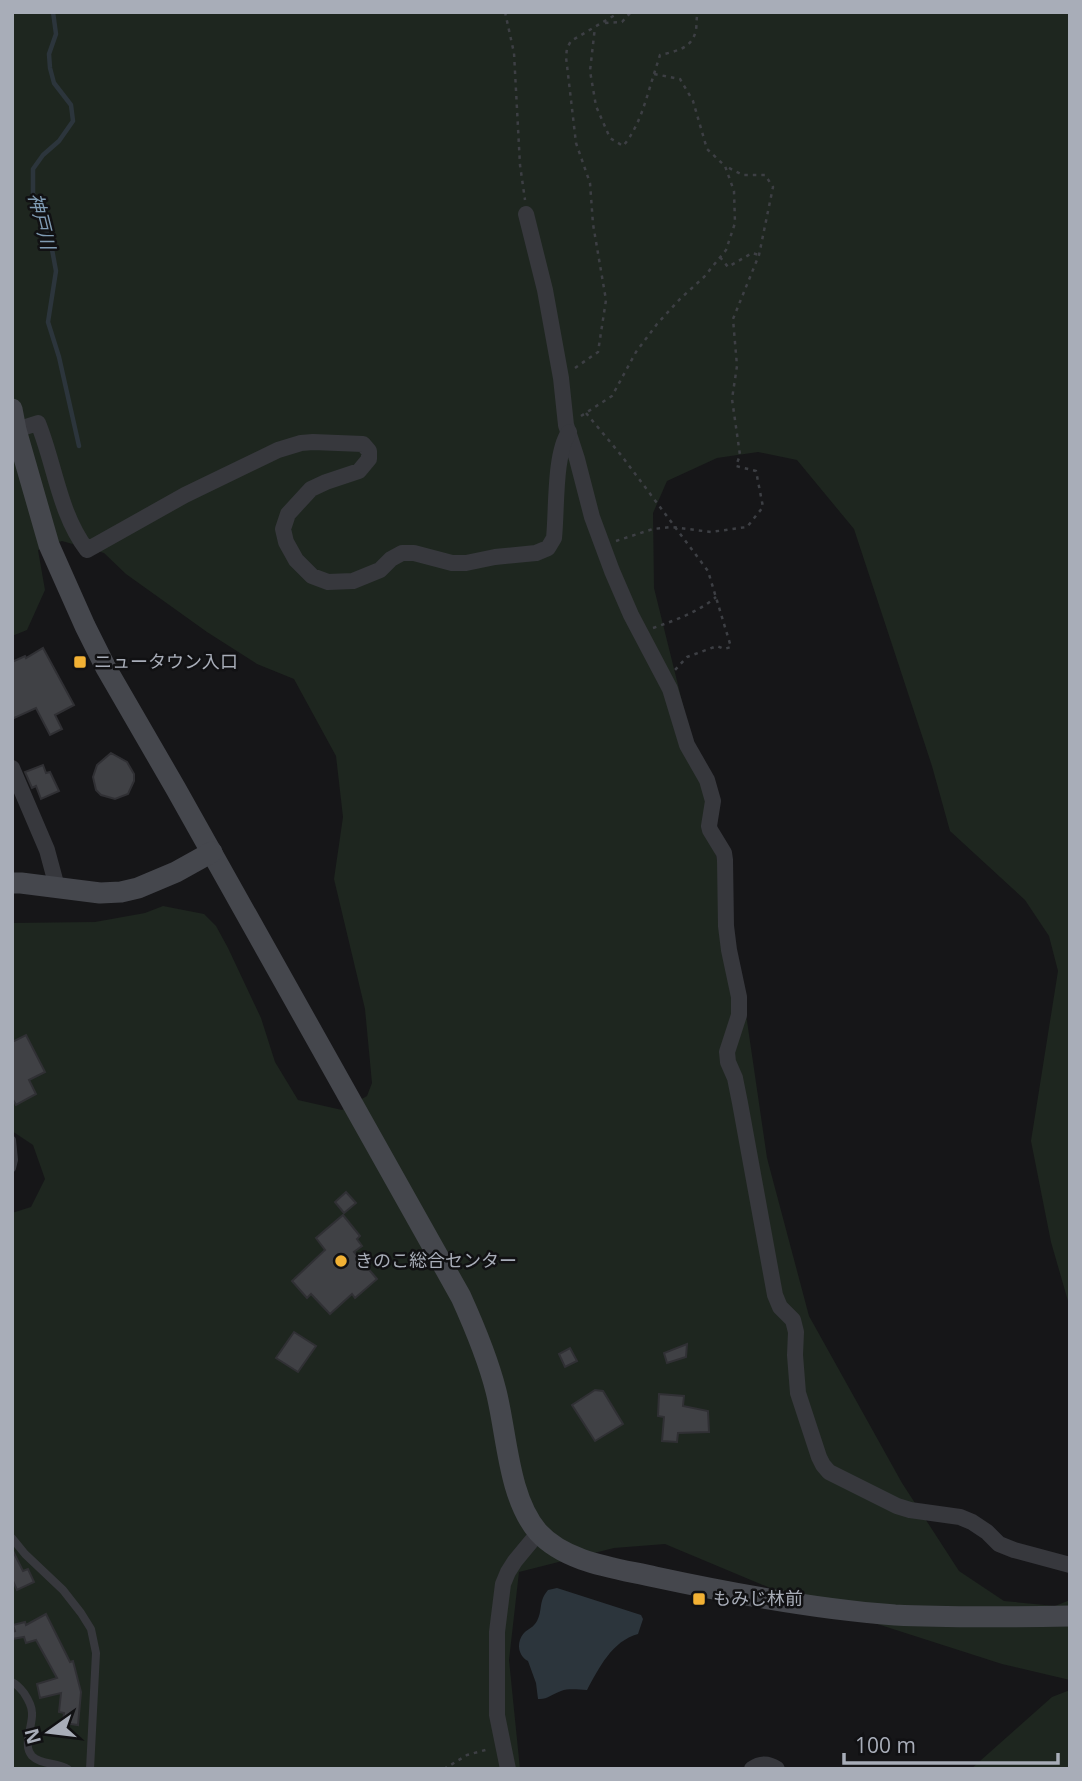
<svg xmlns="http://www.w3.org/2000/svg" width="1082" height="1781" font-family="'Open Sans','Noto Sans JP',sans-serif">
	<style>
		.green { fill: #1e261f }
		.water { fill: #2c353c }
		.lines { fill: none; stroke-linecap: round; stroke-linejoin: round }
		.stream { stroke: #2c353c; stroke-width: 4.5 }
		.building { fill: #404145; stroke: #303034; stroke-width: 2 }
		.path { stroke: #3d3f44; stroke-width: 2.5; stroke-dasharray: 3.5 5; stroke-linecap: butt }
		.lane { stroke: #37383d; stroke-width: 8 }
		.street { stroke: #37383d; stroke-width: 16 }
		.secondary { stroke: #45474d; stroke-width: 21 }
		.poi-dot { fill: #f2b134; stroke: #111113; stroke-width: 2.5 }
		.labels { text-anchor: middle; stroke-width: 5; stroke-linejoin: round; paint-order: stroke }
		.poi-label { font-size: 18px; fill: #a8adb8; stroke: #111113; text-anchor: start }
		.water-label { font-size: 19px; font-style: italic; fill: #7f9bb3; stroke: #111113 }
	</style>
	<rect width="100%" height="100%" fill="#161618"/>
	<g class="green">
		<path d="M 12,12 L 1070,12 L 1070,1308 L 1051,1242 L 1031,1141 L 1058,971 L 1049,936 L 1025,900 L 950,831 L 932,766 L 854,529 L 797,460 L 758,452 L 717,458 L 667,481 L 653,513 L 654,588 L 703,786 L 746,1014 L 767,1158 L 809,1316 L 902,1483 L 959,1571 L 1004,1601 L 1055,1606 L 1070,1600 L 1070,1680 L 1002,1664 L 787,1595 L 665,1544 L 614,1548 L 519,1572 L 509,1660 L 520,1769 L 12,1769 L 12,1213 L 31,1207 L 45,1179 L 33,1145 L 12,1131 L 12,923 L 95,922 L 145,913 L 163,906 L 204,914 L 216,926 L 228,948 L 261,1018 L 275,1062 L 298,1100 L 342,1110 L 367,1096 L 372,1083 L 365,1009 L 334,879 L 343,817 L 336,756 L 294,679 L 257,664 L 207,632 L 126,574 L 104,553 L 62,541 L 38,550 L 45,590 L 27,630 L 12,636 Z"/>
		<path d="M 1070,1690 L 1070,1769 L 971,1769 L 1052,1697 Z"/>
	</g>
	<path class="water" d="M 557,1588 L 641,1615 L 643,1619 L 638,1634 C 612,1641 599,1668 587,1690 C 578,1690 570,1688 561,1691 C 552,1694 547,1700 538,1699 L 536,1683 L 528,1661 C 518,1656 516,1642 524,1633 C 528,1629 534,1627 537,1621 C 543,1610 538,1602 548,1590 Z"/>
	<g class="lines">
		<path class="stream" d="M 53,12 L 56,34 L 49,54 L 50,68 L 54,83 L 71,105 L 73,121 L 59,141 L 43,155 L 33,169 L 33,193 L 51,244 L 56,271 L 48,322 L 59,357 L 79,446"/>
	</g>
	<g class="building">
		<path d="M 43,648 L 74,705 L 55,715 L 62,729 L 50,735 L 36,708 L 12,719 L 12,662 L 25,656 L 26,658 Z"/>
		<path d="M 111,753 L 127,762 L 134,774 L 134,781 L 128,794 L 115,799 L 101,795 L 96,790 L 93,777 L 97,765 Z"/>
		<path d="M 43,765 L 46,773 L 50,772 L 59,791 L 41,799 L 36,786 L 32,788 L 25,772 Z"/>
		<path d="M 26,1035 L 45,1072 L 29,1080 L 36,1094 L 16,1105 L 12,1098 L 12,1042 Z"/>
		<path d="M 346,1192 L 356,1203 L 344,1213 L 335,1202 Z"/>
		<path d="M 343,1215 L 360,1236 L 357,1239 L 362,1246 L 354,1252 L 377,1279 L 355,1298 L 352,1294 L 330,1314 L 311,1294 L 307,1298 L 292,1281 L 325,1250 L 316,1238 Z"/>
		<path d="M 294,1332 L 316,1346 L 298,1372 L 276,1358 Z"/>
		<path d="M 687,1344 L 686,1357 L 667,1363 L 664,1353 Z"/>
		<path d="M 570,1348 L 577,1361 L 565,1367 L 559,1354 Z"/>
		<path d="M 595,1390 L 603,1391 L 623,1424 L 595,1441 L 572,1405 Z"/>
		<path d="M 659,1394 L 684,1396 L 683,1406 L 708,1411 L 709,1432 L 678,1433 L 677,1442 L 662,1441 L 664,1417 L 658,1416 Z"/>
		<path d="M 12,1549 L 23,1571 L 28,1569 L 34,1582 L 17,1590 L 12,1579 Z"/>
		<path d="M 46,1614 L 70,1662 L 73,1661 L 81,1692 L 78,1725 L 63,1723 L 64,1713 L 59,1712 L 61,1693 L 40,1698 L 37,1684 L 57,1678 L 36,1640 L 26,1643 L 24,1637 L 12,1639 L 12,1632 L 15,1631 L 13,1625 L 25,1622 L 26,1625 Z"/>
	</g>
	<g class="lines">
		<g class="path">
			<path d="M 505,12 L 514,53 L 520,165 L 525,200"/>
			<path d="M 605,23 L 622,22 L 631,12"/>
			<path d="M 654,74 L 660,55 C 676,51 692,49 696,30 C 697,23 696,18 698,12"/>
			<path d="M 720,257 L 728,267 L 752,253 L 759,255"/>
			<path d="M 575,368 L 598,352 L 606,300 L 593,224 L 590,183 L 576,143 L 566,57 L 567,48 L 571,41 L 620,12"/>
			<path d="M 586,413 L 621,455 L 708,571 L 731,647 L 724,649 L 717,646 L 687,657 L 675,670"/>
			<path d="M 581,416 L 612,396 L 636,352 L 657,324 L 680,299 L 704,277 L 726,250 L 735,223 L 734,191 L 725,166 L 707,149 L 693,101 L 680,79 L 654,74 C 646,99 640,126 623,146 L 610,138 L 596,106 L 590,71 L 595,27"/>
			<path d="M 616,541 L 653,529 L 672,527 L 711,532 L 747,527 L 763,507 L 756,471 L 736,466 L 740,455 L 732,399 L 737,366 L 733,319 L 759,255 L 773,187 L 765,175 L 743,175 L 725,166"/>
			<path d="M 653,628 C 676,620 698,612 716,597"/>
			<path d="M 444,1769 L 467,1755 L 489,1749"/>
		</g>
		<g class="lane">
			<path d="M 12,1140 L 14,1160 L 12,1168"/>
			<path d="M 12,1538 L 25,1554 L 63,1590 L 81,1613 L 91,1629 L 96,1653 L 90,1769"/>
			<path d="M 12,1682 C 18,1685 20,1688 24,1693 C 28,1699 32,1706 32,1713 C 33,1726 22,1745 32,1756 C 41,1765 57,1762 68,1769"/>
		</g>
		<g class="street">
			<path d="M 526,214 L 545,290 L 561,378 L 566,425 L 577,459 L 592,517 L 612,571 L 631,615 L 670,689 L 687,745 L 707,780 L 713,801 L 709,826 L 710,830 L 724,853 L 725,860 L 726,926 L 729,950 L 739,997 L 739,1015 L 727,1052 L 728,1062 L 735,1078 L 740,1103 L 775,1295 L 780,1307 L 793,1320 L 796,1332 L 795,1355 L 798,1393 L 819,1457 L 823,1465 L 829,1472 L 897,1506 L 910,1510 L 960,1517 L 972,1522 L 987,1532 L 999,1544 L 1014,1550 L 1070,1565"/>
			<path d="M 16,430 L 38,423 C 55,465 59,513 87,550 L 185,495 L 278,450 L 301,443 L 313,442 L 363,444 L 369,451 L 369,459 L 359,471 L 326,482 L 311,489 L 288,514 L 283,529 L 286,542 L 296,560 L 312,576 L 328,582 L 353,581 L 380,570 L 391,559 L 402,553 L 414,553 L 452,563 L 466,563 L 495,557 L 536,553 L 548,548 L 554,538 C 557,510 554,454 569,432"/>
			<path d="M 12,768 L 47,850 L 57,887"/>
			<path d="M 508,1769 L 497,1715 L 497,1632 L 503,1584 L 508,1572 L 515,1561 L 539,1532"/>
			<path d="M 752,1769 C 760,1763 768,1763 777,1769"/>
		</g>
		<g class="secondary">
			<path d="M 12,409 L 16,430 L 49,545 L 85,626 L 106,668 L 176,789 L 461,1297 C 475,1328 488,1359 496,1391 C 507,1434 508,1497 538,1532 C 566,1563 616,1568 655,1577 C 734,1594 814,1609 895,1615 C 953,1618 1012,1617 1070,1616"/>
			<path d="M 12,883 L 21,883 L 100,893 L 121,892 L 138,888 L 176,872 L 212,852"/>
		</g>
	</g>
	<g class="poi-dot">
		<rect x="73" y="655" width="14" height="14" rx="3.5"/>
		<circle cx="341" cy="1261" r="7"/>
		<rect x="692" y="1592" width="14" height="14" rx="3.5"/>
	</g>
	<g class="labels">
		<g class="poi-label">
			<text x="94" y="668">ニュータウン入口</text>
			<text x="355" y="1267">きのこ総合センター</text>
			<text x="713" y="1605">もみじ林前</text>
		</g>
		<g class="water-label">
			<text transform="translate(42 221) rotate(76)" y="7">神戸川</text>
		</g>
	</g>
	<rect width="1082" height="1781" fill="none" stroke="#a8adb8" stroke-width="28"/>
	<g transform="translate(49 1732) rotate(256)" stroke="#111113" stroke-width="5" paint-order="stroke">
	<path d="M0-5L12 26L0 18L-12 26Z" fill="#a8adb8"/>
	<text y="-10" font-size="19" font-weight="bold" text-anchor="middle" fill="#a8adb8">N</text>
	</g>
	<path d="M844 1753v10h214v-10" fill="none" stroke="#a8adb8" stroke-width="3.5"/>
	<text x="855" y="1753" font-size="21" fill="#a8adb8" stroke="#111113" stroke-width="5" paint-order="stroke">100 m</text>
</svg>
